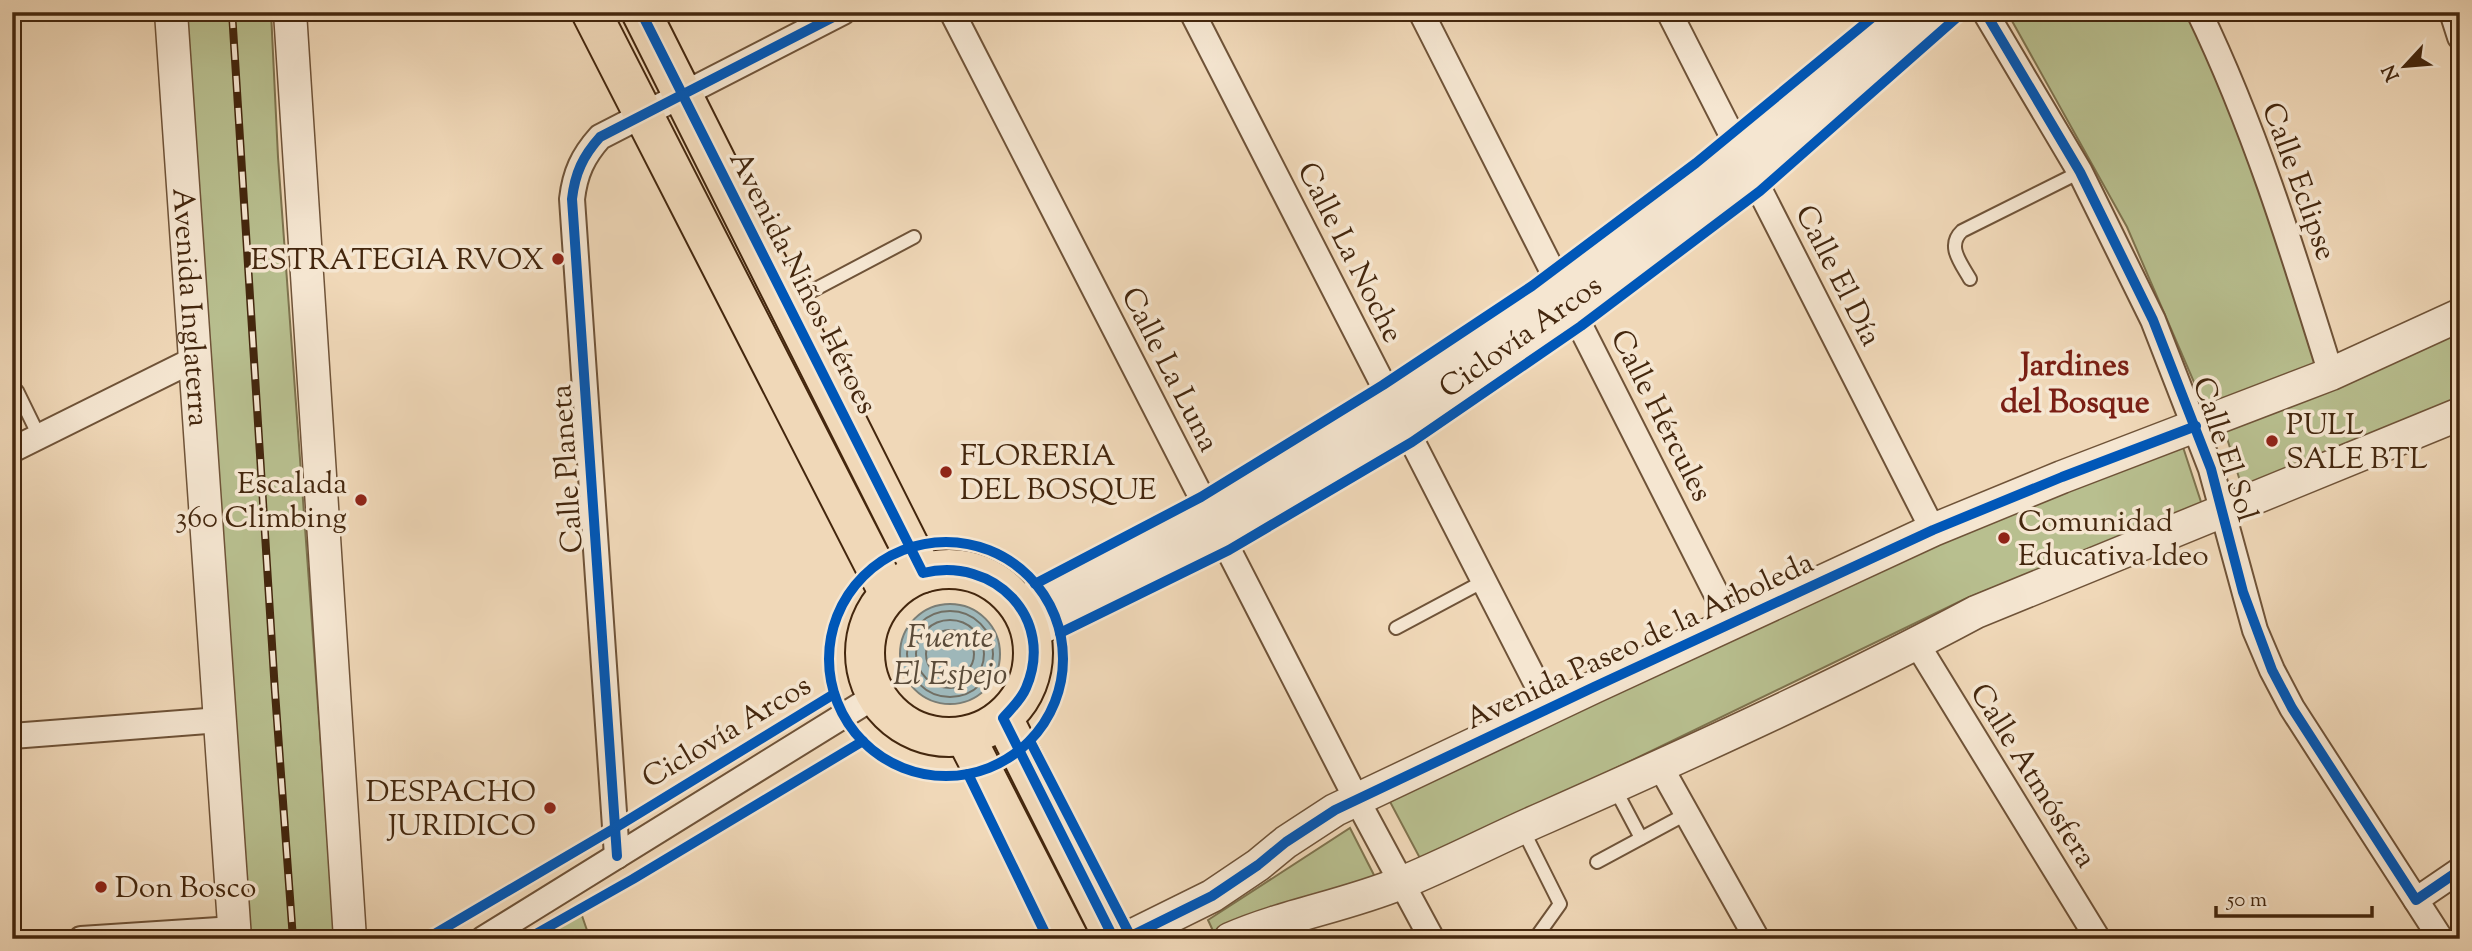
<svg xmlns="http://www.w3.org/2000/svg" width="2472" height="951" font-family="'Sorts Mill Goudy',serif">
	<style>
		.green { fill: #b8bf8f; stroke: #7e734e; stroke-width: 2 }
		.water { fill: #9eb7b9; stroke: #7a7d75; stroke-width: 2 }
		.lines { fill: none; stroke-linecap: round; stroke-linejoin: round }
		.shore { stroke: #716f64; stroke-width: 2 }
		.service-casing { stroke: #6f5338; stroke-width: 16 }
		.minor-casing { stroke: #6f5338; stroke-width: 28 }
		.tertiary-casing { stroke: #6f5338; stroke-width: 35 }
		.primary-casing { stroke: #44270e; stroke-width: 42 }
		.service { stroke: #f5e6d1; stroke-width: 12 }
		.minor { stroke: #f5e6d1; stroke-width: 24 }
		.tertiary { stroke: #f5e6d1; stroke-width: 32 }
		.primary { stroke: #f0d8b8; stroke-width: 38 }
		.rail-casing { stroke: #44270e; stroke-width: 8 }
		.rail { stroke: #f5e6d1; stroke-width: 5; stroke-dasharray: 16; stroke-linecap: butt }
		.cycleway-casing { stroke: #f5e6d1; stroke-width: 15 }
		.cycleway { stroke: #0057b8; stroke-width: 10 }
		.poi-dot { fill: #8f2418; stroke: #f5e6d1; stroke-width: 2.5 }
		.labels { text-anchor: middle; stroke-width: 7; stroke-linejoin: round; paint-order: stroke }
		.street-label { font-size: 30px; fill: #44270e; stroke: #f5e6d1 }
		.poi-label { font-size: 30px; fill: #44270e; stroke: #f5e6d1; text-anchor: start }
		.neighbourhood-label { font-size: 32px; font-weight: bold; fill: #7a1f14; stroke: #f5e6d1 }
		.water-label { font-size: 32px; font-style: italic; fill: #5a4b39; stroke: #f5e6d1 }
	</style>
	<rect width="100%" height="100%" fill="#f0d8b8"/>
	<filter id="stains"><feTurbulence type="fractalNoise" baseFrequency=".00286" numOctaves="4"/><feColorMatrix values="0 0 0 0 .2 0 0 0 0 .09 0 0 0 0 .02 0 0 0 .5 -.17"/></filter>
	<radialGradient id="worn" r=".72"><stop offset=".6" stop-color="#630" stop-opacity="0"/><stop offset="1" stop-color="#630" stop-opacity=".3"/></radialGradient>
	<g class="green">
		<path d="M 187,12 L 271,12 L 278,157 L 335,939 L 248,939 Z"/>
		<path d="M 2007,12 L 2192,12 L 2209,49 L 2323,363 L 2206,410 L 2127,227 Z"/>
		<path d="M 2460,326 L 2460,401 L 2243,491 L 2224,428 Z"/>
		<path d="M 2182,444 L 2202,505 L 1965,599 L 1422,862 L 1388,798 L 1937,539 Z"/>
		<path d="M 1350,828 L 1375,877 L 1214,933 L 1208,920 Z"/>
		<path d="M 580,910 L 590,939 L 524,939 Z"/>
	</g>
	<circle class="water" cx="950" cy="654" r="50"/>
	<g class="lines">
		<g class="shore">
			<circle cx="950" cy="654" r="43"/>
			<circle cx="950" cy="654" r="34"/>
			<circle cx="950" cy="654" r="24"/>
		</g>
		<defs>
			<g id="service">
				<path d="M 1970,279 C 1961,263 1946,246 1962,231 L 2080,172"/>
				<path d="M 791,302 L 914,237"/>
				<path d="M 17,391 L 39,436"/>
				<path d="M 1396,628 L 1484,581"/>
				<path d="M 1614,787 L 1641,838"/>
				<path d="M 1522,828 L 1560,904 L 1535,939"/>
				<path d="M 1597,862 L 1686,814"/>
			</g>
			<g id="minor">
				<path d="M 952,12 L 1357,800 L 1432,939"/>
				<path d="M 1192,12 L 1549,708"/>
				<path d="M 1421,12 L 1731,623"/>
				<path d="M 1669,12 L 1933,530"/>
				<path d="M 1985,12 L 2080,172 L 2153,320 L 2211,469 L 2255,630 L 2272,670 L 2292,708 L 2441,939"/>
				<path d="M 2199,12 C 2255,128 2293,252 2331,374"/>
				<path d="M 2452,12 L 2460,37"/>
				<path d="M 12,450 L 195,359"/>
				<path d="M 1917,644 L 2098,939"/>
				<path d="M 12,736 L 220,720"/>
				<path d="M 1660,766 L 1757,939"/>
				<path d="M 617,856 L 572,199 C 575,173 583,156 600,137 L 843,12"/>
				<path d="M 2416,900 L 2460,870"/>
				<path d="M 81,939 L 234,929"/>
				<path d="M 483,939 L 877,695"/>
			</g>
			<g id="tertiary">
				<path id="s1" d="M 171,12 L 235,939"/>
				<path d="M 290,12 L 350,939"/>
				<path d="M 1018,605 L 1207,509 L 1392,402 L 1561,287 L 1739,149 L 1900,12"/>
				<path d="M 1031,633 L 1220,534 L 1405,426 L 1574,312 L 1752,175 L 1945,12"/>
				<path d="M 1125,939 L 1212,896 L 1258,865 L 1286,842 L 1335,810 L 1594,687 L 1933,530 L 2062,477 L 2331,374 L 2460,315"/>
				<path d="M 1230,939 C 1285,915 1345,906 1401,883 C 1450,863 1497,838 1546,817 C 1690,753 1836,687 1976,612 L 2460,414"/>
			</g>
			<g id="primary">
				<path d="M 591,12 L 889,594"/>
				<path d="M 641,12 L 923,573"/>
				<circle cx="949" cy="653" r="84"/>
				<path d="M 1003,718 L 1114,939"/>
				<path d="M 965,736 L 1069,939"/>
			</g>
		</defs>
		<use href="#service" class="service-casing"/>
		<use href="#minor" class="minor-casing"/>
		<use href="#tertiary" class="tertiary-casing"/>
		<use href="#primary" class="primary-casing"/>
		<use href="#service" class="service"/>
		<use href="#minor" class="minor"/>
		<use href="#tertiary" class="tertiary"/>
		<use href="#primary" class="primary"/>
		<defs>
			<path id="rail" d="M 232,12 L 275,692 L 293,939"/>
		</defs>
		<use href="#rail" class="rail-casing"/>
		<use href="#rail" class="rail"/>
		<defs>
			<g id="cycleway">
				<path d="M 641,12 L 923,573 C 994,556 1056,618 1026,688 C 1021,700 1011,709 1003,718 L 1114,939"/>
				<path d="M 1985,12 L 2080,172 L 2153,320 L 2211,469 L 2243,592 L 2272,670 L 2292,708 L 2416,900 L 2460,870"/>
				<circle cx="946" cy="659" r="117"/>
				<path d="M 1035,584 L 1201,497 L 1383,385 L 1532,286 L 1696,163 L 1879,12"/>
				<path d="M 1060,633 L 1229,550 L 1412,442 L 1581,326 L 1760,191 L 1963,12"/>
				<path d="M 1030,741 L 1132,939"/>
				<path d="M 968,774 L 1048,939"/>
				<path d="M 617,856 L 572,199 C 575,173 583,156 600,137 L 843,12"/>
				<path d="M 426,939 L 615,828 L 834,694"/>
				<path d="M 527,939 L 633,879 L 863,741"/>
				<path d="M 1125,939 L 1212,896 L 1258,865 L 1286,842 L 1335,810 L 1594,687 L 1933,530 L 2062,477 L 2196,426"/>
			</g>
		</defs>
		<use href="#cycleway" class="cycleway-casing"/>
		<use href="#cycleway" class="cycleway"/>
	</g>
	<g class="poi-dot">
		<circle cx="558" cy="259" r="7"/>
		<circle cx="2272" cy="441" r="7"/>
		<circle cx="946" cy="472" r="7"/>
		<circle cx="361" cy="500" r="7"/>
		<circle cx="2004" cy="538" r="7"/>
		<circle cx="550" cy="808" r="7"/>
		<circle cx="101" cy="887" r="7"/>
	</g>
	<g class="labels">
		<g class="street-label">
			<text transform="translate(2300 181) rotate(70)" y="10">Calle Eclipse</text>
			<text transform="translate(1351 252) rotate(63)" y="10">Calle La Noche</text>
			<text transform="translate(1839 275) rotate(63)" y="10">Calle El Día</text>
			<text transform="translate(804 282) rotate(63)" y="10">Avenida Niños Héroes</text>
			<text dy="10" stroke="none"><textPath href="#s1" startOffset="296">Avenida Inglaterra</textPath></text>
			<text transform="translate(1520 336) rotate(-35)" y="10">Ciclovía Arcos</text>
			<text transform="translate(1171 369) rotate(63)" y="10">Calle La Luna</text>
			<text transform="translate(1662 415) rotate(63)" y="10">Calle Hércules</text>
			<text transform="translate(2226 449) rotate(72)" y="10">Calle El Sol</text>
			<text transform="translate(566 469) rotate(-94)" y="10">Calle Planeta</text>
			<text transform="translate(1639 640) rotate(-25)" y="10">Avenida Paseo de la Arboleda</text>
			<text transform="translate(726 731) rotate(-31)" y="10">Ciclovía Arcos</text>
			<text transform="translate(2034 775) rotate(58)" y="10">Calle Atmósfera</text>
		</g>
		<g class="poi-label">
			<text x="544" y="269" text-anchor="end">ESTRATEGIA RVOX</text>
			<text x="2286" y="434">PULL<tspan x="2286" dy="34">SALE BTL</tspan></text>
			<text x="960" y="465">FLORERIA<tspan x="960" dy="34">DEL BOSQUE</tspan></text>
			<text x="347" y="493" text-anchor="end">Escalada<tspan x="347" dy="34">360 Climbing</tspan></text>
			<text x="2018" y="531">Comunidad<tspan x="2018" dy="34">Educativa Ideo</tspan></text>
			<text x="536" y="801" text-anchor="end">DESPACHO<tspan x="536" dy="34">JURIDICO</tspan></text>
			<text x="115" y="897">Don Bosco</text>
		</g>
		<g class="neighbourhood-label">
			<text x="2075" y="375">Jardines<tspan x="2075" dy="37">del Bosque</tspan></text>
		</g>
		<g class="water-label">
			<text x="950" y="647">Fuente<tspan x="950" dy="37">El Espejo</tspan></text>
		</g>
	</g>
	<rect width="2472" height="951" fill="none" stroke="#f0d8b8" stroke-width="42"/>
	<rect x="14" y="14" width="2444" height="923" fill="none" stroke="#44270e" stroke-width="3.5"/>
	<rect x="21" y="21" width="2430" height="909" fill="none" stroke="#44270e" stroke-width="2"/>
	<g transform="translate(2405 66) rotate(244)" stroke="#f5e6d1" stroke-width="5" paint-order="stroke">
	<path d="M0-5L12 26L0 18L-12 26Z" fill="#44270e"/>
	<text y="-10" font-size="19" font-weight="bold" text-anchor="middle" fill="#44270e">N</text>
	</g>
	<path d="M2216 906v10h156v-10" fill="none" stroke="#44270e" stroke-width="3.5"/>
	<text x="2227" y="906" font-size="21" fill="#44270e" stroke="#f5e6d1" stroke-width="5" paint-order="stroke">50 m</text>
	<rect width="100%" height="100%" filter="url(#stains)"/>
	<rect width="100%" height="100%" fill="url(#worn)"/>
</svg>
